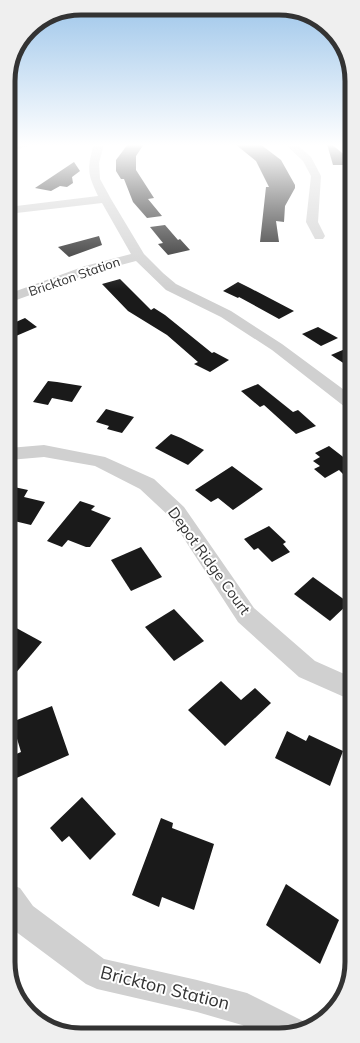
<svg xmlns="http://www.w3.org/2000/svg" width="360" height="1043" font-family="Mulish,sans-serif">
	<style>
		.building { fill: #1a1a1a }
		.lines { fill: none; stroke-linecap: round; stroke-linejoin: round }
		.minor { fill: #d0d0d0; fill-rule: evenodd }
		.labels { text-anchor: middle; stroke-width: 4; stroke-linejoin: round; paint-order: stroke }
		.far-street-label { font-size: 13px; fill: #333; stroke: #fff }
		.street-label { font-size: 15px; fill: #333; stroke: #fff }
		.near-street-label { font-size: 18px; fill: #333; stroke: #fff }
		.rim { fill: none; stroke: #333; stroke-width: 5 }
	</style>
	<rect width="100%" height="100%" fill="#fff"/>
	<g class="building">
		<path d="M 128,144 L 144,144 L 136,156 L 136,170 L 154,198 L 148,199 L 162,216 L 147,218 L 133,202 L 124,179 L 121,179 L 116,171 L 116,160 Z"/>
		<path d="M 235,144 L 260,144 L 281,160 L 295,185 L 295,188 L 285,206 L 284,222 L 276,221 L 279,242 L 260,242 L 266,187 L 269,187 L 256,161 Z"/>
		<path d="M 327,144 L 331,144 L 351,160 L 351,165 L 333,165 Z"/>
		<path d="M 74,162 L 80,171 L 72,177 L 73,183 L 67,187 L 60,186 L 51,191 L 35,188 Z"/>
		<path d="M 165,225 L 178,240 L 180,239 L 190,250 L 168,255 L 158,244 L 163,243 L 150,227 Z"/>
		<path d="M 99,236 L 102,245 L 69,257 L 58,247 Z"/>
		<path d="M 120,279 L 151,310 L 154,308 L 165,315 L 212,353 L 214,352 L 229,360 L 210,372 L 194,364 L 198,362 L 167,335 L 128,311 L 102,284 Z"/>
		<path d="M 238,282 L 250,288 L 294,311 L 279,319 L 239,297 L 238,298 L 223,291 Z"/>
		<path d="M 25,318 L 37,327 L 9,339 L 9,325 Z"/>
		<path d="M 318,327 L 338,338 L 321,346 L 302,334 Z"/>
		<path d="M 345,349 L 351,353 L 351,368 L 331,355 Z"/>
		<path d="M 48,381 L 57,382 L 82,386 L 72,402 L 52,398 L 48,405 L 33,402 Z"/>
		<path d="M 258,384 L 293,412 L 298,410 L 316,426 L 296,434 L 264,405 L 260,407 L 241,391 Z"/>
		<path d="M 106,409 L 134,417 L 122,433 L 107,429 L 109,426 L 96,422 Z"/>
		<path d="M 171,434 L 181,438 L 204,450 L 188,465 L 155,448 Z"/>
		<path d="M 329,446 L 351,463 L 351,471 L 344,475 L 339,470 L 325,478 L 314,469 L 320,466 L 313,461 L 320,457 L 315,453 Z"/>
		<path d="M 232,466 L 263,489 L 233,510 L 218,498 L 211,502 L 195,490 Z"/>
		<path d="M 14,487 L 28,490 L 24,497 L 45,502 L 31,525 L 10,520 L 9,521 L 9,494 Z"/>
		<path d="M 80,501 L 95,506 L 91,510 L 111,518 L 90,547 L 86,547 L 68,540 L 62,547 L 47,541 Z"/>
		<path d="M 269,526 L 286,542 L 283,544 L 290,552 L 272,562 L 258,548 L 254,550 L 244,539 Z"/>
		<path d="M 141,547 L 162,577 L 131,591 L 111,560 Z"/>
		<path d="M 313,577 L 349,603 L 330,621 L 294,594 Z"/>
		<path d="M 174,609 L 204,641 L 174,661 L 145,627 Z"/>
		<path d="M 9,624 L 42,642 L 9,681 Z"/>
		<path d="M 221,681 L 241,700 L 255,688 L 271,703 L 225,746 L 188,710 Z"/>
		<path d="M 52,706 L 69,755 L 12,780 L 9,769 L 9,757 L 21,752 L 12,722 Z"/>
		<path d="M 287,731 L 306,741 L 309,735 L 343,751 L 330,786 L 275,758 Z"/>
		<path d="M 82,797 L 116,834 L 90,860 L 69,836 L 62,842 L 50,828 Z"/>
		<path d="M 161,818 L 173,823 L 172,828 L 214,844 L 194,910 L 162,897 L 159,907 L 132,895 Z"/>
		<path d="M 286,884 L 339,920 L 320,964 L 266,925 Z"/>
	</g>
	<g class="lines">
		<g class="minor">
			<path d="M 13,144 L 31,144 L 29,146 L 8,151 L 8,145 Z"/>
			<path d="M 94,144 L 104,144 L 99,163 L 100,179 L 111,199 L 144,254 L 163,273 L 176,284 L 231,311 L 282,344 L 351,395 L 351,408 L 345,407 L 272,350 L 221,317 L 166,290 L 136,261 L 94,272 L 8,303 L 8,294 L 85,266 L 131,254 L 102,203 L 8,214 L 8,207 L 98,196 C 87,173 87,169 94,144 Z"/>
			<path d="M 285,144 L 296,144 L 311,157 L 321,176 L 318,222 L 325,236 L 323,239 L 315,239 L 306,222 L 311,176 L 303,161 Z"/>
			<path d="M 44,445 L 105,457 L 154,479 L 184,507 L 254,608 L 315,661 L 351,677 L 351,700 L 299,677 L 238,622 L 170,517 L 140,489 L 95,466 L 44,457 L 9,460 L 9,448 Z"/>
			<path d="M 9,884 L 20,888 L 33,906 L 104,959 L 197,980 L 247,993 L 305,1022 L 307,1026 L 293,1034 L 258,1034 L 242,1025 L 197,1012 L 97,989 L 86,984 L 11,928 L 9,925 Z"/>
		</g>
	</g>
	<linearGradient id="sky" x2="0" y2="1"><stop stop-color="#9ec6ea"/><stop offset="0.5" stop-color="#fff"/><stop offset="1" stop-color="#fff" stop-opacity="0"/></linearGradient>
	<rect width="360" height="290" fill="url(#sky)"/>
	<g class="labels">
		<g class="far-street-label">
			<text transform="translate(74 276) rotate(-19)" y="5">Brickton Station</text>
		</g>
		<g class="street-label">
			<text transform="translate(209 561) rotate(54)" y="5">Depot Ridge Court</text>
		</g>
		<g class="near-street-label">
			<text transform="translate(165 988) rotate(14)" y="6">Brickton Station</text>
		</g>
	</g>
	<path d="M0 0H360V1043H0ZM81 15H279A66 66 0 0 1 345 81V962A66 66 0 0 1 279 1028H81A66 66 0 0 1 15 962V81A66 66 0 0 1 81 15Z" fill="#efefef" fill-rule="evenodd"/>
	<path class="rim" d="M81 15H279A66 66 0 0 1 345 81V962A66 66 0 0 1 279 1028H81A66 66 0 0 1 15 962V81A66 66 0 0 1 81 15Z"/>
</svg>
